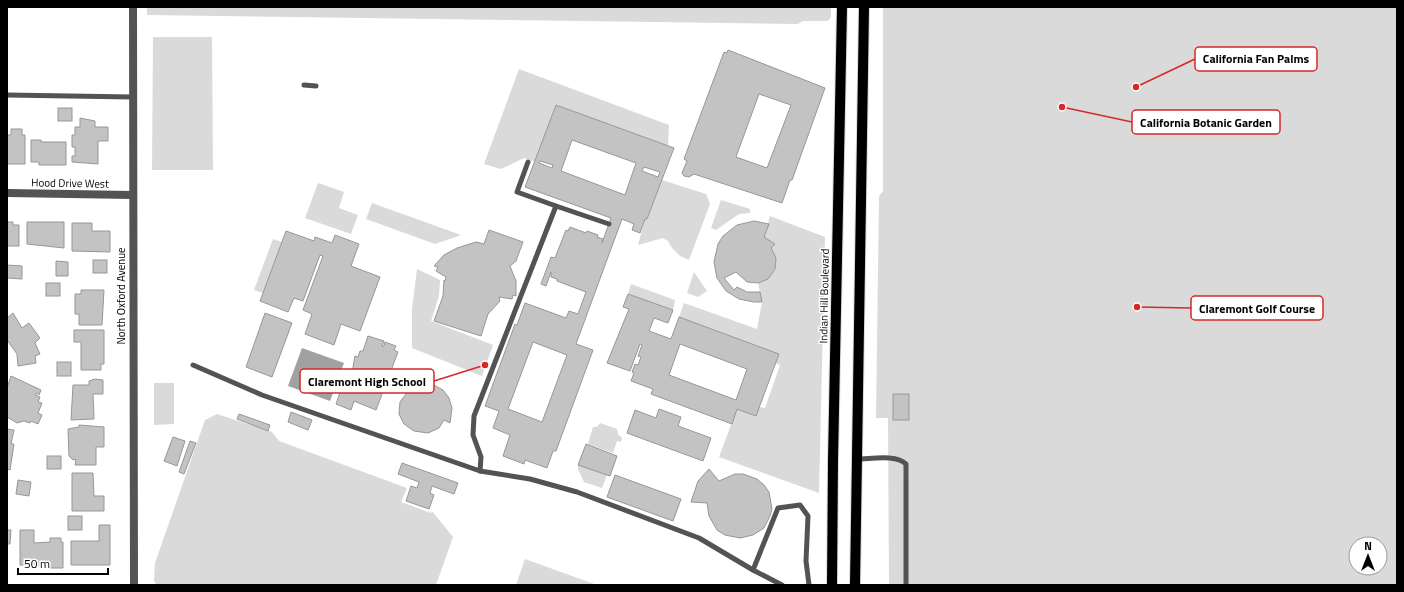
<svg xmlns="http://www.w3.org/2000/svg" width="1404" height="592" font-family="'Titillium Web',sans-serif">
	<style>
		.green { fill: #dadada; fill-rule: evenodd }
		.water { fill: #a1a1a1 }
		.building { fill: #c3c3c3; stroke: #979797; fill-rule: evenodd }
		.lines { fill: none; stroke-linecap: round; stroke-linejoin: round }
		.primary-casing { stroke: #dbdbdb; stroke-width: 12 }
		.service { stroke: #535353; stroke-width: 5 }
		.minor { stroke: #535353; stroke-width: 8 }
		.primary { stroke: #000; stroke-width: 10 }
		.labels { text-anchor: middle; stroke-width: 3; stroke-linejoin: round; paint-order: stroke }
		.street-label { font-size: 11px; fill: #000; stroke: #fff }
		.leader { fill: none; stroke: #d62828; stroke-width: 1.5 }
		.callout-dot { fill: #d62828; stroke: #fff; stroke-width: 1.5 }
		.callout { fill: #fff; stroke: #d62828; stroke-width: 1.5 }
		.callout-label { font-size: 12px; text-anchor: middle; font-weight: bold; fill: #000 }
	</style>
	<rect width="100%" height="100%" fill="#fff"/>
	<g class="green">
		<path d="M 147,7 L 831,7 L 831,17 L 828,21 L 803,21 L 798,24 L 147,15 Z"/>
		<path d="M 883,7 L 1397,7 L 1397,585 L 889,585 L 888,418 L 876,418 L 879,196 L 883,191 ZM 1356,544 L 1380,544 L 1380,568 L 1356,568 Z"/>
		<path d="M 153,37 L 212,37 L 213,170 L 152,170 Z"/>
		<path d="M 519,69 L 669,125 L 668,146 L 556,105 L 535,162 L 524,158 L 501,169 L 484,164 Z"/>
		<path d="M 662,180 L 706,194 L 710,204 L 689,260 L 680,256 L 672,248 L 668,241 L 663,238 L 638,245 L 645,219 L 647,219 Z"/>
		<path d="M 318,183 L 344,192 L 339,208 L 358,215 L 351,234 L 305,218 Z"/>
		<path d="M 721,200 L 750,209 L 750,213 L 739,214 L 716,230 L 711,228 Z"/>
		<path d="M 372,203 L 461,235 L 435,244 L 366,219 Z"/>
		<path d="M 770,216 L 825,237 L 819,493 L 719,457 L 737,409 L 756,416 L 759,407 L 765,408 L 780,365 L 775,363 L 779,354 L 679,317 L 684,303 L 757,329 L 762,302 L 758,283 C 776,275 779,266 771,248 L 775,244 L 764,237 Z"/>
		<path d="M 273,239 L 282,242 L 263,293 L 254,290 Z"/>
		<path d="M 417,269 L 440,280 L 439,296 L 431,321 L 493,345 L 482,376 L 412,348 L 412,309 Z"/>
		<path d="M 694,272 L 707,291 L 698,297 L 687,293 Z"/>
		<path d="M 631,284 L 675,300 L 673,310 L 628,294 Z"/>
		<path d="M 154,383 L 174,383 L 174,424 L 154,425 Z"/>
		<path d="M 217,414 L 272,432 L 279,441 L 407,488 L 401,502 L 431,513 L 432,511 L 453,537 L 436,585 L 156,585 L 154,580 L 155,563 L 205,420 Z"/>
		<path d="M 600,423 L 617,429 L 618,434 L 622,438 L 621,442 L 617,441 L 613,453 L 588,444 L 593,427 L 597,427 Z"/>
		<path d="M 578,465 L 607,475 L 602,488 L 584,482 L 578,469 Z"/>
		<path d="M 525,559 L 597,585 L 516,585 Z"/>
	</g>
	<path class="water" d="M 302,348 L 344,363 L 330,401 L 288,386 Z"/>
	<g class="building">
		<path d="M 728,50 L 825,88 L 792,180 L 790,180 L 782,203 L 694,174 L 689,177 L 684,176 L 682,173 L 687,161 L 684,159 L 724,52 L 727,53 ZM 759,94 L 791,105 L 767,168 L 736,157 Z"/>
		<path d="M 556,105 L 674,148 L 647,219 L 645,219 L 640,233 L 632,230 L 634,224 L 622,219 L 576,344 L 593,350 L 556,451 L 553,451 L 547,468 L 525,460 L 524,464 L 503,456 L 510,435 L 493,428 L 499,411 L 485,406 L 515,324 L 517,325 L 525,303 L 566,318 L 569,311 L 578,314 L 586,292 L 557,281 L 557,279 L 551,277 L 551,272 L 546,286 L 541,284 L 551,257 L 555,258 L 566,230 L 568,231 L 570,227 L 586,233 L 587,231 L 598,235 L 597,237 L 603,239 L 602,243 L 611,218 L 525,187 ZM 572,140 L 636,163 L 625,195 L 561,171 ZM 540,161 L 553,165 L 552,168 L 539,163 ZM 644,167 L 660,172 L 658,177 L 642,171 ZM 533,342 L 567,355 L 542,422 L 508,409 Z"/>
		<rect x="58" y="108" width="14" height="13"/>
		<path d="M 80,118 L 95,121 L 95,127 L 108,127 L 108,141 L 98,141 L 98,164 L 72,162 L 72,156 L 75,156 L 75,147 L 72,147 L 72,135 L 75,135 L 75,127 L 80,127 Z"/>
		<path d="M 11,129 L 22,129 L 22,135 L 25,135 L 25,164 L 7,164 L 7,135 L 11,135 Z"/>
		<path d="M 31,140 L 41,140 L 41,142 L 66,142 L 66,165 L 39,165 L 39,162 L 31,162 Z"/>
		<path d="M 754,221 L 769,224 L 764,237 L 775,244 L 771,248 L 776,258 L 775,269 L 768,279 L 758,283 L 747,282 L 736,272 L 724,278 L 734,290 L 737,287 L 747,292 L 760,292 L 762,302 L 754,302 L 739,299 L 726,291 L 717,278 L 714,262 L 718,244 L 723,236 L 737,225 Z"/>
		<path d="M 7,222 L 13,222 L 13,225 L 19,225 L 19,246 L 7,246 Z"/>
		<path d="M 27,222 L 64,222 L 64,248 L 27,244 Z"/>
		<path d="M 72,223 L 92,223 L 92,231 L 110,231 L 110,252 L 72,251 Z"/>
		<path d="M 489,230 L 523,242 L 516,261 L 510,266 L 516,281 L 516,296 L 513,295 L 512,299 L 499,297 L 500,301 L 488,314 L 481,336 L 434,321 L 443,296 L 444,280 L 445,281 L 446,277 L 436,271 L 438,267 L 434,266 L 444,255 L 457,248 L 476,242 L 484,244 Z"/>
		<path d="M 286,231 L 314,241 L 315,237 L 332,243 L 335,235 L 359,244 L 351,266 L 380,277 L 360,331 L 341,324 L 334,345 L 305,334 L 312,314 L 303,310 L 323,256 L 320,255 L 303,301 L 294,298 L 288,312 L 260,301 Z"/>
		<rect x="93" y="260" width="14" height="13"/>
		<path d="M 56,261 L 68,262 L 68,276 L 56,276 Z"/>
		<path d="M 7,265 L 22,266 L 22,279 L 7,278 Z"/>
		<rect x="46" y="283" width="14" height="13"/>
		<path d="M 81,290 L 104,290 L 102,325 L 79,325 L 79,314 L 75,314 L 75,294 L 81,294 Z"/>
		<path d="M 628,294 L 673,310 L 668,323 L 654,318 L 649,331 L 671,339 L 679,317 L 779,354 L 756,416 L 737,409 L 732,424 L 651,394 L 653,389 L 631,381 L 634,373 L 632,372 L 635,364 L 638,365 L 641,357 L 638,356 L 642,345 L 640,344 L 630,371 L 607,363 L 629,309 L 623,307 ZM 680,344 L 747,369 L 736,400 L 669,375 Z"/>
		<path d="M 13,313 L 22,328 L 29,323 L 40,338 L 35,343 L 40,354 L 35,356 L 36,363 L 18,366 L 17,354 L 7,340 L 7,318 Z"/>
		<path d="M 265,313 L 292,323 L 272,377 L 246,367 Z"/>
		<path d="M 74,330 L 104,330 L 104,364 L 101,364 L 101,370 L 81,370 L 81,342 L 74,342 Z"/>
		<path d="M 368,336 L 384,341 L 382,346 L 384,346 L 385,342 L 396,346 L 394,350 L 398,352 L 376,410 L 354,401 L 351,410 L 336,404 L 342,387 L 346,388 L 348,384 L 344,382 L 348,372 L 352,373 L 355,356 L 358,357 L 360,351 L 363,351 Z"/>
		<rect x="57" y="362" width="14" height="14"/>
		<path d="M 11,376 L 41,390 L 39,395 L 36,393 L 35,395 L 40,397 L 38,402 L 42,403 L 38,413 L 42,415 L 38,424 L 31,421 L 30,423 L 24,421 L 17,423 L 7,417 L 7,388 Z"/>
		<path d="M 95,379 L 103,380 L 103,394 L 93,394 L 94,419 L 71,420 L 73,385 L 89,385 L 89,381 Z"/>
		<path d="M 420,382 L 430,383 L 443,390 L 449,398 L 452,408 L 450,423 L 444,420 L 439,428 L 428,433 L 414,431 L 404,424 L 399,414 L 400,402 L 406,394 L 402,390 L 411,384 Z"/>
		<rect x="893" y="394" width="16" height="26"/>
		<path d="M 659,409 L 681,417 L 678,426 L 711,438 L 703,461 L 627,433 L 635,410 L 656,418 Z"/>
		<path d="M 291,412 L 312,420 L 308,430 L 288,422 Z"/>
		<path d="M 239,414 L 270,425 L 268,431 L 237,419 Z"/>
		<path d="M 79,425 L 104,427 L 104,447 L 96,447 L 96,465 L 75,465 L 76,459 L 73,460 L 69,456 L 68,429 L 79,427 Z"/>
		<path d="M 7,429 L 14,430 L 11,444 L 14,444 L 10,470 L 7,469 Z"/>
		<path d="M 173,437 L 185,441 L 177,466 L 164,461 Z"/>
		<path d="M 190,441 L 196,443 L 184,474 L 179,472 Z"/>
		<path d="M 586,444 L 617,456 L 610,476 L 578,465 Z"/>
		<rect x="47" y="456" width="14" height="13"/>
		<path d="M 402,463 L 458,483 L 454,494 L 432,486 L 430,493 L 434,495 L 429,509 L 406,501 L 411,486 L 417,488 L 419,482 L 398,474 Z"/>
		<path d="M 709,469 L 719,481 L 735,474 L 743,474 L 757,479 L 764,485 L 769,492 L 772,509 L 770,516 L 764,528 L 753,535 L 740,538 L 725,535 L 717,530 L 709,516 L 707,503 L 691,502 L 698,481 Z"/>
		<path d="M 72,473 L 93,473 L 94,496 L 104,496 L 104,511 L 72,511 Z"/>
		<path d="M 615,475 L 681,499 L 673,521 L 607,497 Z"/>
		<path d="M 18,480 L 31,482 L 29,496 L 16,494 Z"/>
		<rect x="68" y="516" width="14" height="14"/>
		<path d="M 99,525 L 110,525 L 110,565 L 71,565 L 71,541 L 99,541 Z"/>
		<path d="M 7,530 L 11,530 L 10,544 L 7,544 Z"/>
		<path d="M 20,530 L 34,530 L 34,543 L 50,542 L 50,538 L 61,538 L 61,542 L 63,542 L 63,568 L 48,568 L 48,565 L 20,565 Z"/>
	</g>
	<g class="lines">
		<defs>
			<g id="primary">
				<path d="M 832,585 L 833,460 L 842,7"/>
				<path d="M 855,585 L 864,7"/>
			</g>
		</defs>
		<use href="#primary" class="primary-casing"/>
		<g class="service">
			<path d="M 304,85 L 316,86"/>
			<path d="M 7,95 L 132,97"/>
			<path d="M 556,206 L 609,224"/>
			<path d="M 193,365 L 262,395 L 480,471 L 530,479 L 577,492 L 699,538 L 753,570"/>
			<path d="M 857,459 C 871,459 896,454 906,464 L 906,585"/>
			<path d="M 480,471 L 481,457 L 473,435 L 474,416 L 556,206 L 517,192 L 528,162"/>
			<path d="M 782,585 L 753,570 L 778,508 L 800,505 L 808,516 L 806,561 L 809,585"/>
		</g>
		<g class="minor">
			<path d="M 133,7 L 134,585"/>
			<path d="M 7,193 L 132,195"/>
		</g>
		<use href="#primary" class="primary"/>
	</g>
	<g class="labels">
		<g class="street-label">
			<text transform="translate(70 183) rotate(1)" y="4">Hood Drive West</text>
			<text transform="translate(121 296) rotate(-90)" y="4">North Oxford Avenue</text>
			<text transform="translate(824 296) rotate(-89)" y="4">Indian Hill Boulevard</text>
		</g>
	</g>
	<path class="leader" d="M1136 87L1195 59M1062 107L1132 122M1137 307L1191 308M485 365L434 381"/>
	<g class="callout-dot">
		<circle cx="1136" cy="87" r="4"/>
		<circle cx="1062" cy="107" r="4"/>
		<circle cx="1137" cy="307" r="4"/>
		<circle cx="485" cy="365" r="4"/>
	</g>
	<g class="callout">
		<rect x="1195" y="47" width="122" height="24" rx="4"/>
		<rect x="1132" y="110" width="148" height="24" rx="4"/>
		<rect x="1191" y="296" width="132" height="24" rx="4"/>
		<rect x="300" y="369" width="134" height="24" rx="4"/>
	</g>
	<g class="callout-label">
		<text x="1256" y="63">California Fan Palms</text>
		<text x="1206" y="127">California Botanic Garden</text>
		<text x="1257" y="313">Claremont Golf Course</text>
		<text x="367" y="386">Claremont High School</text>
	</g>
	<rect width="1404" height="592" fill="none" stroke="#000000" stroke-width="16"/>
	<g transform="translate(1368 556)"><circle r="19" fill="#ffffff" stroke="#999999"/>
	<path d="M0-3L7 15L0 10L-7 15Z" fill="#000000"/>
	<text y="-6" font-size="11" font-weight="bold" text-anchor="middle" fill="#000000">N</text>
	</g>
	<path d="M18 568v6h90v-6" fill="none" stroke="#000000" stroke-width="2"/>
	<text x="24" y="568" font-size="12" fill="#000000" stroke="#ffffff" stroke-width="3" paint-order="stroke">50 m</text>
</svg>
